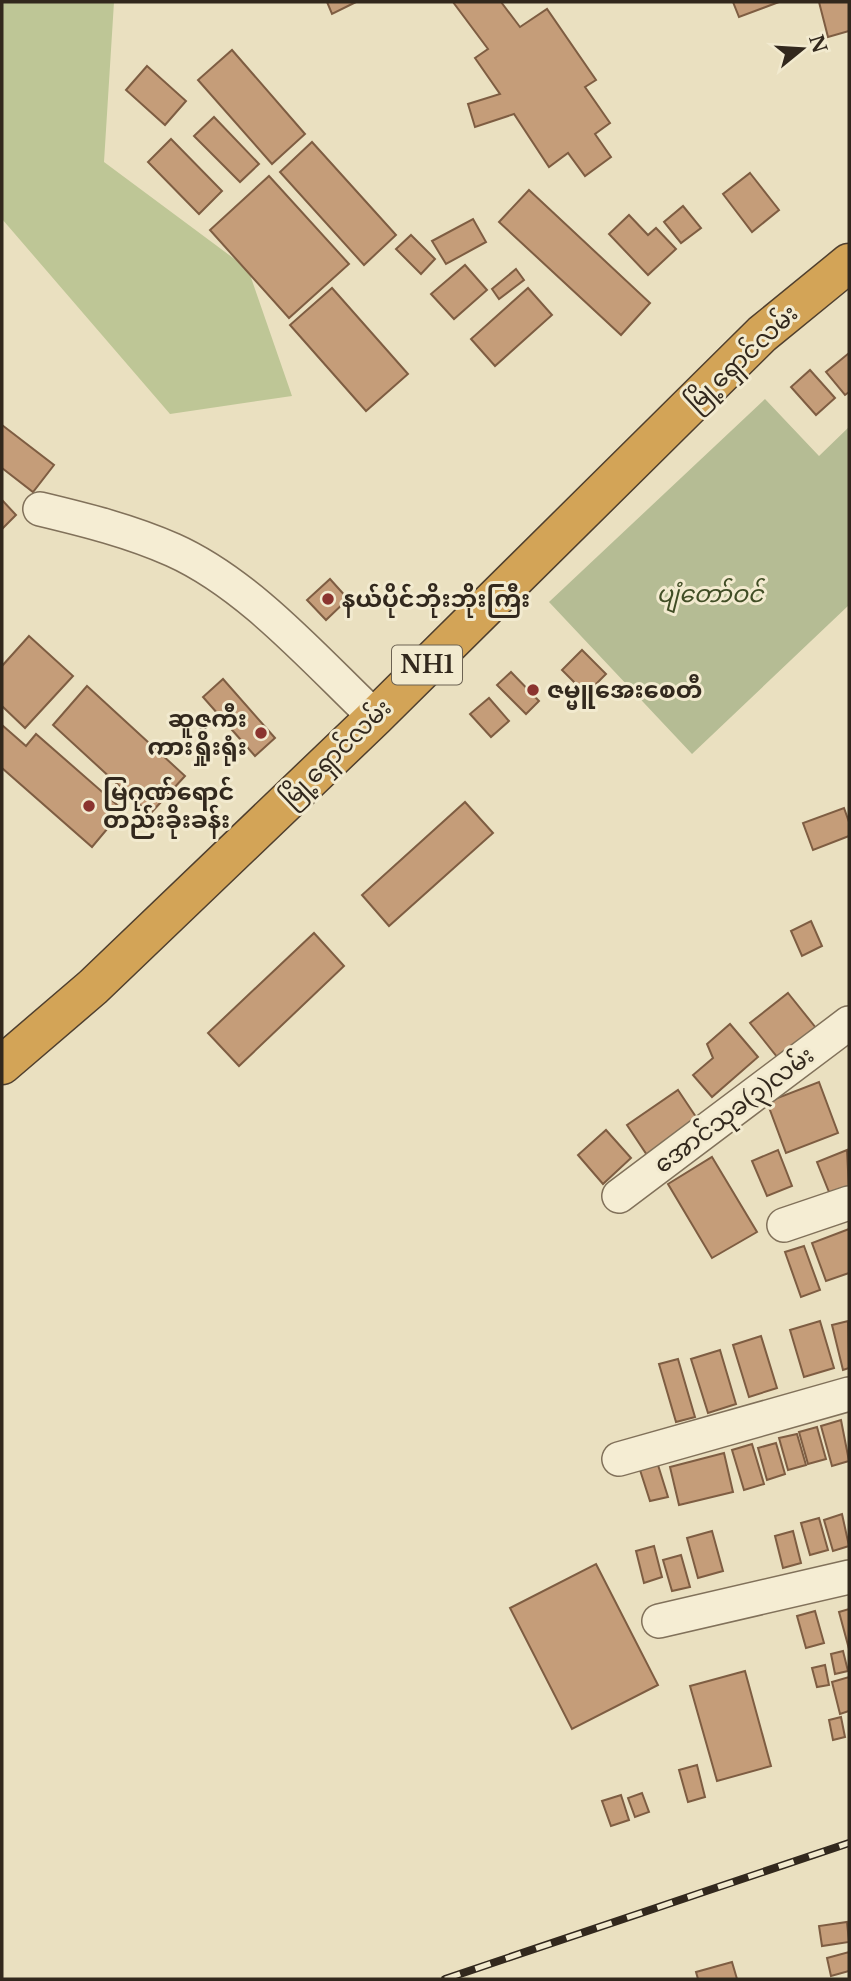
<svg xmlns="http://www.w3.org/2000/svg" width="851" height="1981" font-family="'Libre Baskerville','Noto Sans Myanmar',serif">
	<style>
		.green { fill: #bec696 }
		.cemetery { fill: #b5bc94 }
		.building { fill: #c59d79; stroke: #7e5d42; stroke-width: 2 }
		.lines { fill: none; stroke-linecap: round; stroke-linejoin: round }
		.minor-casing { stroke: #81715a; stroke-width: 36 }
		.highway-casing { stroke: #4f3f2e; stroke-width: 41 }
		.minor { stroke: #f5edd3; stroke-width: 33 }
		.highway { stroke: #d3a457; stroke-width: 38 }
		.rail-casing { stroke: #32281d; stroke-width: 8 }
		.rail { stroke: #f2eacf; stroke-width: 5; stroke-dasharray: 16; stroke-linecap: butt }
		.poi-dot { fill: #8b342f; stroke: #f2eacf; stroke-width: 2.5 }
		.labels { text-anchor: middle; stroke-width: 6; stroke-linejoin: round; paint-order: stroke }
		.shield { fill: #f2eacf; stroke: #6c6252; stroke-width: 2 }
		.shield-label { font-size: 23px; font-weight: bold; fill: #32281d }
		.street-label { font-size: 24px; fill: #32281d; stroke: #f2eacf }
		.park-label { font-size: 24px; font-style: italic; fill: #404d25; stroke: #f2eacf }
		.poi-label { font-size: 24px; font-weight: bold; fill: #32281d; stroke: #f2eacf; text-anchor: start }
	</style>
	<rect width="100%" height="100%" fill="#eae0c0"/>
	<path class="green" d="M 2,2 L 114,2 L 104,162 L 248,269 L 292,396 L 170,414 L 2,219 Z"/>
	<path class="cemetery" d="M 765,399 L 819,456 L 849,427 L 849,605 L 692,754 L 549,602 Z"/>
	<g class="building">
		<path d="M 327,2 L 356,2 L 332,14 Z"/>
		<path d="M 453,2 L 501,2 L 520,27 L 547,9 L 596,80 L 585,87 L 610,123 L 595,134 L 611,157 L 585,176 L 568,153 L 549,167 L 514,114 L 475,127 L 468,104 L 500,94 L 475,58 L 488,49 Z"/>
		<path d="M 733,2 L 779,2 L 739,17 Z"/>
		<path d="M 819,2 L 849,2 L 849,31 L 828,37 Z"/>
		<path d="M 232,50 L 305,134 L 272,164 L 198,80 Z"/>
		<path d="M 147,66 L 186,101 L 165,125 L 126,90 Z"/>
		<path d="M 214,117 L 259,164 L 240,182 L 194,136 Z"/>
		<path d="M 171,139 L 222,191 L 199,214 L 148,162 Z"/>
		<path d="M 312,142 L 396,235 L 364,265 L 280,172 Z"/>
		<path d="M 750,173 L 779,210 L 752,232 L 723,194 Z"/>
		<path d="M 269,176 L 349,264 L 289,318 L 210,230 Z"/>
		<path d="M 529,190 L 650,303 L 621,335 L 499,222 Z"/>
		<path d="M 683,206 L 701,228 L 681,243 L 664,222 Z"/>
		<path d="M 629,215 L 648,235 L 656,228 L 676,249 L 648,275 L 609,234 Z"/>
		<path d="M 473,219 L 486,242 L 446,264 L 432,241 Z"/>
		<path d="M 411,235 L 435,259 L 421,274 L 396,249 Z"/>
		<path d="M 465,265 L 487,290 L 454,319 L 431,294 Z"/>
		<path d="M 516,269 L 524,280 L 499,299 L 492,289 Z"/>
		<path d="M 332,288 L 408,374 L 366,411 L 290,325 Z"/>
		<path d="M 528,288 L 552,315 L 495,366 L 471,339 Z"/>
		<path d="M 849,353 L 849,392 L 845,395 L 826,372 Z"/>
		<path d="M 810,370 L 835,398 L 816,415 L 791,387 Z"/>
		<path d="M 2,425 L 54,465 L 33,492 L 2,468 Z"/>
		<path d="M 2,500 L 16,515 L 2,529 Z"/>
		<path d="M 330,579 L 348,599 L 326,620 L 307,600 Z"/>
		<path d="M 29,636 L 73,676 L 25,728 L 2,706 L 2,666 Z"/>
		<path d="M 582,650 L 606,674 L 586,694 L 562,670 Z"/>
		<path d="M 511,672 L 539,701 L 526,714 L 497,685 Z"/>
		<path d="M 223,679 L 275,738 L 255,756 L 203,697 Z"/>
		<path d="M 87,686 L 185,776 L 150,814 L 53,725 Z"/>
		<path d="M 489,698 L 509,721 L 491,737 L 470,714 Z"/>
		<path d="M 2,725 L 26,746 L 36,734 L 123,810 L 92,847 L 2,768 Z"/>
		<path d="M 465,802 L 493,833 L 389,926 L 362,895 Z"/>
		<path d="M 844,808 L 849,822 L 849,836 L 813,850 L 803,823 Z"/>
		<path d="M 811,921 L 822,946 L 802,956 L 791,931 Z"/>
		<path d="M 314,933 L 344,966 L 239,1066 L 208,1033 Z"/>
		<path d="M 788,993 L 816,1028 L 778,1058 L 750,1023 Z"/>
		<path d="M 730,1024 L 758,1057 L 712,1097 L 693,1075 L 713,1058 L 707,1044 Z"/>
		<path d="M 819,1082 L 838,1133 L 786,1153 L 767,1102 Z"/>
		<path d="M 678,1090 L 698,1120 L 647,1155 L 627,1125 Z"/>
		<path d="M 606,1130 L 631,1158 L 603,1184 L 578,1155 Z"/>
		<path d="M 778,1150 L 792,1186 L 767,1196 L 752,1161 Z"/>
		<path d="M 847,1150 L 849,1190 L 831,1197 L 817,1162 Z"/>
		<path d="M 712,1157 L 757,1232 L 712,1258 L 668,1184 Z"/>
		<path d="M 849,1229 L 849,1273 L 826,1281 L 812,1243 Z"/>
		<path d="M 804,1246 L 820,1290 L 801,1297 L 785,1252 Z"/>
		<path d="M 820,1321 L 834,1368 L 804,1377 L 790,1330 Z"/>
		<path d="M 848,1321 L 849,1368 L 843,1370 L 832,1325 Z"/>
		<path d="M 761,1336 L 777,1388 L 749,1397 L 733,1345 Z"/>
		<path d="M 720,1350 L 736,1404 L 708,1413 L 691,1359 Z"/>
		<path d="M 678,1359 L 695,1417 L 676,1422 L 659,1364 Z"/>
		<path d="M 841,1420 L 849,1461 L 832,1466 L 821,1426 Z"/>
		<path d="M 817,1427 L 826,1459 L 808,1464 L 799,1432 Z"/>
		<path d="M 797,1434 L 806,1465 L 788,1470 L 779,1438 Z"/>
		<path d="M 776,1443 L 785,1474 L 767,1480 L 758,1448 Z"/>
		<path d="M 752,1444 L 764,1484 L 744,1490 L 732,1450 Z"/>
		<path d="M 724,1453 L 733,1492 L 679,1505 L 670,1467 Z"/>
		<path d="M 658,1465 L 668,1497 L 650,1501 L 640,1470 Z"/>
		<path d="M 842,1514 L 849,1546 L 833,1551 L 824,1520 Z"/>
		<path d="M 819,1518 L 828,1550 L 810,1555 L 801,1523 Z"/>
		<path d="M 712,1531 L 723,1571 L 698,1578 L 687,1538 Z"/>
		<path d="M 793,1531 L 801,1563 L 783,1568 L 775,1536 Z"/>
		<path d="M 654,1546 L 662,1577 L 644,1583 L 636,1551 Z"/>
		<path d="M 681,1555 L 690,1587 L 672,1591 L 663,1560 Z"/>
		<path d="M 596,1564 L 658,1685 L 572,1729 L 510,1608 Z"/>
		<path d="M 849,1609 L 849,1649 L 839,1612 Z"/>
		<path d="M 815,1611 L 824,1643 L 806,1648 L 797,1616 Z"/>
		<path d="M 843,1651 L 848,1671 L 835,1674 L 831,1654 Z"/>
		<path d="M 825,1665 L 829,1685 L 817,1687 L 812,1668 Z"/>
		<path d="M 745,1671 L 771,1766 L 717,1781 L 690,1686 Z"/>
		<path d="M 849,1677 L 849,1711 L 840,1714 L 832,1682 Z"/>
		<path d="M 841,1717 L 845,1737 L 833,1740 L 829,1720 Z"/>
		<path d="M 697,1765 L 705,1797 L 688,1802 L 679,1770 Z"/>
		<path d="M 642,1793 L 649,1812 L 635,1817 L 628,1798 Z"/>
		<path d="M 621,1795 L 629,1820 L 611,1826 L 602,1801 Z"/>
		<path d="M 847,1922 L 849,1942 L 822,1946 L 819,1926 Z"/>
		<path d="M 849,1952 L 849,1971 L 831,1976 L 827,1958 Z"/>
		<path d="M 732,1962 L 737,1979 L 698,1979 L 696,1972 Z"/>
	</g>
	<g class="lines">
		<defs>
			<g id="minor">
				<path d="M 40,509 C 86,520 130,531 173,550 C 249,584 315,660 375,717"/>
				<path d="M 619,1196 L 849,1023"/>
				<path d="M 784,1225 L 849,1203"/>
				<path d="M 619,1459 L 849,1394"/>
				<path d="M 659,1621 L 849,1577"/>
			</g>
			<path id="highway" d="M 2,1065 L 93,987 L 375,717 L 762,334 L 849,263"/>
		</defs>
		<use href="#minor" class="minor-casing"/>
		<use href="#highway" class="highway-casing"/>
		<use href="#minor" class="minor"/>
		<use href="#highway" class="highway"/>
		<defs>
			<path id="rail" d="M 445,1979 L 849,1843"/>
		</defs>
		<use href="#rail" class="rail-casing"/>
		<use href="#rail" class="rail"/>
	</g>
	<g class="poi-dot">
		<circle cx="328" cy="599" r="7"/>
		<circle cx="533" cy="690" r="7"/>
		<circle cx="261" cy="733" r="7"/>
		<circle cx="89" cy="806" r="7"/>
	</g>
	<g class="labels">
		<rect class="shield" x="392" y="645.5" width="70" height="39" rx="5"/>
		<g class="shield-label">
			<text x="427" y="673">NH1</text>
		</g>
		<g class="street-label">
			<text transform="translate(742 358) rotate(-43)" y="8">မြို့ရှောင်လမ်း</text>
			<text transform="translate(336 753) rotate(-44)" y="8">မြို့ရှောင်လမ်း</text>
			<text transform="translate(734 1110) rotate(-37)" y="8">အောင်သုခ(၃)လမ်း</text>
		</g>
		<g class="park-label">
			<text x="710" y="602">ပျံတော်ဝင်</text>
		</g>
		<g class="poi-label">
			<text x="342" y="607">နယ်ပိုင်ဘိုးဘိုးကြီး</text>
			<text x="547" y="698">ဇမ္မူအေးစေတီ</text>
			<text x="247" y="727" text-anchor="end">ဆူဇူကီး<tspan x="247" dy="28">ကားရှိုးရုံး</tspan></text>
			<text x="103" y="800">မြဂုဏ်ရောင်<tspan x="103" dy="28">တည်းခိုးခန်း</tspan></text>
		</g>
	</g>
	<rect width="851" height="1981" fill="none" stroke="#32281d" stroke-width="7"/>
	<g transform="translate(802 49) rotate(72)" stroke="#f2eacf" stroke-width="5" paint-order="stroke">
	<path d="M0-5L12 26L0 18L-12 26Z" fill="#32281d"/>
	<text y="-10" font-size="19" font-weight="bold" text-anchor="middle" fill="#32281d">N</text>
	</g>
</svg>
